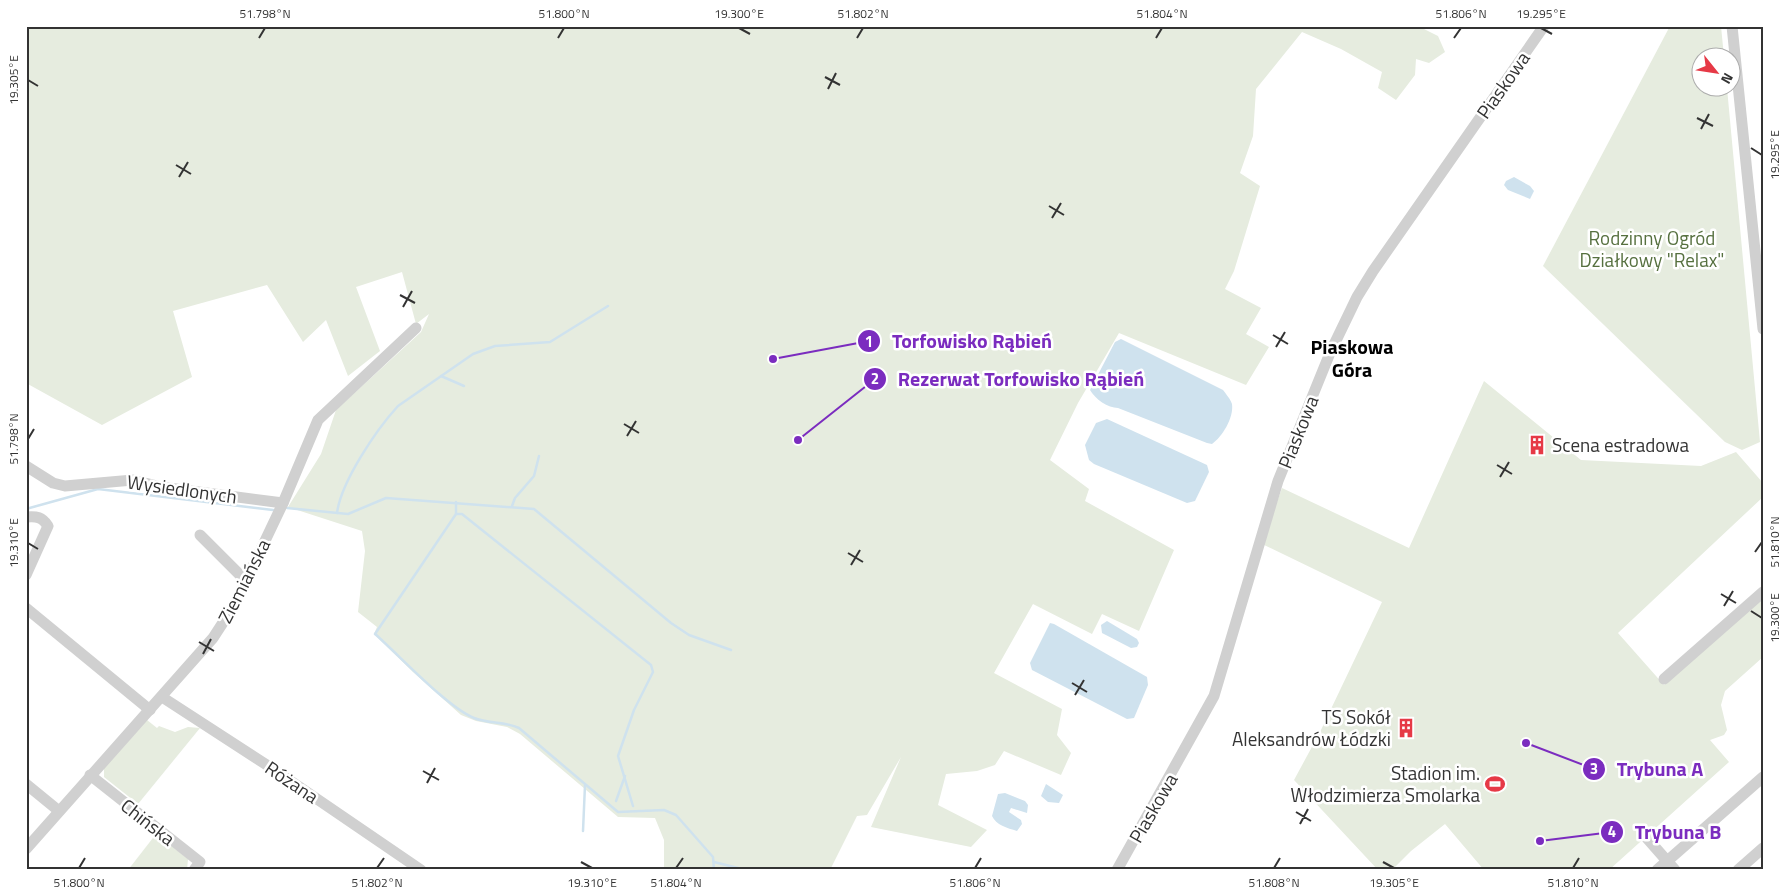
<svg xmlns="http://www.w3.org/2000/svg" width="1789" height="896" font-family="'Titillium Web',sans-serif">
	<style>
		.green { fill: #e6ecdf }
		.water { fill: #cfe2ee }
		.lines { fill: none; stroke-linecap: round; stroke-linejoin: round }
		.stream { stroke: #cfe2ee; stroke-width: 2.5 }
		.minor { stroke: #d0d0d0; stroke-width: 11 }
		.ticks { fill: none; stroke: #333; stroke-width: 2 }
		.labels { text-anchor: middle; stroke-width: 5; stroke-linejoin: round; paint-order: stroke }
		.street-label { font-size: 19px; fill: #333; stroke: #fff }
		.park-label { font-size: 19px; fill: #56703f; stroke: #fff }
		.poi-label { font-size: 19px; fill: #333; stroke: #fff; text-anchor: end }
		.neighbourhood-label { font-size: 20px; font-weight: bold; fill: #000; stroke: #fff }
		.leader { fill: none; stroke: #7b2cbf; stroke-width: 2 }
		.callout-dot { fill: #7b2cbf; stroke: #fff; stroke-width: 2 }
		.mark-label { font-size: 15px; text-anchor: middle; font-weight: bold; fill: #fff }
		.callout-label { font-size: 20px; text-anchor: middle; font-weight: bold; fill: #7b2cbf; stroke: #fff; stroke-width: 5; stroke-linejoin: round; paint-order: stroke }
		.neatline { fill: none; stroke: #333; stroke-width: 2 }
		.ticks-label { font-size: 12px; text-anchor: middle; fill: #333 }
	</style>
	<rect width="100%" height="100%" fill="#fff"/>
	<g class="green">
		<path d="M 26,26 L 1272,26 L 1272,29 L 1274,26 L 1418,26 L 1438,36 L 1445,52 L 1429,63 L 1416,59 L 1415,75 L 1396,100 L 1378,88 L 1382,72 L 1341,49 L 1302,32 L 1256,89 L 1253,136 L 1240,173 L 1260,186 L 1234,271 L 1225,289 L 1261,308 L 1246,334 L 1269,347 L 1246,385 L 1119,333 L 1078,403 L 1050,460 L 1089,489 L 1085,501 L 1174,550 L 1139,631 L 1102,614 L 1092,634 L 1033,604 L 994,673 L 1062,709 L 1057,735 L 1071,753 L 1061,775 L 1004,751 L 995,765 L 977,771 L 946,774 L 938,805 L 987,830 L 971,847 L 871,827 L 901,757 L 867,815 L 857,816 L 830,870 L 664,870 L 664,840 L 655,818 L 618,817 L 520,734 L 507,727 L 476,721 L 461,715 L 413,672 L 374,634 L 377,627 L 358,612 L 365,551 L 362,531 L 288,507 L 321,454 L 336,410 L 421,332 L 429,314 L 416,324 L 402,272 L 356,287 L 380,351 L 348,376 L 326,320 L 303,342 L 267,285 L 173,311 L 192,377 L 102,425 L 26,383 Z"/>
		<path d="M 1670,26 L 1721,26 L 1724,57 L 1702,58 L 1702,88 L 1727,88 L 1760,442 L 1742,450 L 1725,442 L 1543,266 Z"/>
		<path d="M 1484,381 L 1581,460 L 1701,466 L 1736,452 L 1763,483 L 1763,497 L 1618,633 L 1664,685 L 1763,597 L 1763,657 L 1725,691 L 1721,705 L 1727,730 L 1724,735 L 1710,740 L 1729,762 L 1609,870 L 1484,870 L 1445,824 L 1411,851 L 1392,870 L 1378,870 L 1294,780 L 1320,732 L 1382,602 L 1262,544 L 1282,488 L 1409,548 Z"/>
		<path d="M 147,720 L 157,728 L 159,726 L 175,732 L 188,727 L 200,728 L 138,804 L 104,777 L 104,768 Z"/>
		<path d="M 156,834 L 188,859 L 187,870 L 128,870 Z"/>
	</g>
	<g class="water">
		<path d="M 1514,177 L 1530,186 L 1534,191 L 1530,199 L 1508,190 L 1504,185 L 1506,181 Z"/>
		<path d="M 1121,339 L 1223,390 C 1226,394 1231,400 1232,404 C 1234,418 1222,437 1212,444 L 1207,443 L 1118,408 C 1108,408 1095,399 1090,390 L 1115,342 Z"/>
		<path d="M 1107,419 L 1207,465 L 1209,472 L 1195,501 L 1187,503 L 1094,464 L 1089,460 L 1085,445 L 1096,423 Z"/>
		<path d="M 1107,621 L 1137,639 L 1139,643 L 1137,647 L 1131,648 L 1102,633 L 1101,625 Z"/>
		<path d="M 1050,623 L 1054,624 L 1147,677 L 1148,685 L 1134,718 L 1127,719 L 1032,670 L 1030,663 Z"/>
		<path d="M 1046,784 L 1063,795 L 1059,803 L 1048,802 L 1041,796 Z"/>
		<path d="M 1005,793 L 1025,801 L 1028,805 L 1027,813 L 1011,808 L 1009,812 L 1021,820 L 1022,824 L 1017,831 C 1007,828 996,825 992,816 L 998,794 Z"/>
	</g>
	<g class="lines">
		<g class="stream">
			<path d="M 441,376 L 464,386"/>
			<path d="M 456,502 L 456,514 L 375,634 C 399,655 447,707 474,718 C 489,724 504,721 519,728 L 618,812 L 664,810 L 676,815 L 713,857 L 714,870"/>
			<path d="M 512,506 L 515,498 L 534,476 L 539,456"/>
			<path d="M 287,508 L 348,514 L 386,498 L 534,509 L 671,623 L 689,635 L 731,650"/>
			<path d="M 26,509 L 98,489 L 273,510"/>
			<path d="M 337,513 C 341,482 376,430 398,406 L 473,354 L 495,346 L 550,342 L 608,306"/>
			<path d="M 456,514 L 462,514 L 651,665 L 653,672 L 634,710 L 618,756 L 633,806"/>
			<path d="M 616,801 L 625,776"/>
			<path d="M 583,831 L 585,785"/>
			<path d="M 714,862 L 746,870"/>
		</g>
		<g class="minor">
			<path d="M 1732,26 L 1763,329"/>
			<path d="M 26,466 L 53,483 L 65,486 L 133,480 L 161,487 L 283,503"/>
			<path d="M 26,517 C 37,516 42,517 48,526 L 26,575"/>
			<path d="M 200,535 L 246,581"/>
			<path d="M 26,608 L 150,710"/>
			<path d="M 1664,679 L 1763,592"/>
			<path d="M 162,697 L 276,771 L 421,870"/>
			<path d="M 90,775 L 200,862 L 194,870"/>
			<path d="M 26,784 L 59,811"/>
			<path d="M 1646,837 L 1675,870"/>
			<path d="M 26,849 L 213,638 L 235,604 L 283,503 L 318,420 L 416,328"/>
			<path d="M 1117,870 L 1214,696 L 1278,481 L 1330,353 L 1357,297 L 1373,271 L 1544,26"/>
			<path d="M 1657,870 L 1763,777"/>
			<path d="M 1738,870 L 1763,848"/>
		</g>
	</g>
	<path class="ticks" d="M 739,28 L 750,34M 1541,28 L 1552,34M 259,38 L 265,28M 558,38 L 564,28M 857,38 L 863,28M 1156,38 L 1162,28M 1454,38 L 1461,28M 825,77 L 840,85M 28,80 L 38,86M 828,89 L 836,73M 1697,118 L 1713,126M 1701,129 L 1709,114M 1751,148 L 1762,155M 176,165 L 191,174M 179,177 L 188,162M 1049,206 L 1064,215M 1052,218 L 1061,203M 400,295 L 415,303M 403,307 L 412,291M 1273,335 L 1288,344M 1276,347 L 1285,332M 624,424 L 639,433M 627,436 L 636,421M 28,439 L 34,429M 1497,465 L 1512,474M 1500,477 L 1509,462M 28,543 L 38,549M 1755,552 L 1762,542M 848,553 L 863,562M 851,565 L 860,550M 1721,594 L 1736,603M 1724,606 L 1733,591M 1751,611 L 1762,618M 199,642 L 214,651M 203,654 L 211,639M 1072,683 L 1087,692M 1075,695 L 1084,680M 423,771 L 439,780M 427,783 L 435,768M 1296,812 L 1311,821M 1300,824 L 1308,809M 581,862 L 592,868M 1383,862 L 1394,868M 79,868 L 85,858M 377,868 L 384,858M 676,868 L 683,858M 975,868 L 981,858M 1274,868 L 1280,858M 1573,868 L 1579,858"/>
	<defs>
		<symbol id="building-bare" viewBox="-9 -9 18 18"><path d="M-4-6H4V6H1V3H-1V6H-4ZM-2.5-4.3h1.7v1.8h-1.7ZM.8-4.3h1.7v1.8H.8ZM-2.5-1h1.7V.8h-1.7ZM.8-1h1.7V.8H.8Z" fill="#e63946" stroke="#fff" stroke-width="2.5" paint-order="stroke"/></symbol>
		<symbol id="stadium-bare" viewBox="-9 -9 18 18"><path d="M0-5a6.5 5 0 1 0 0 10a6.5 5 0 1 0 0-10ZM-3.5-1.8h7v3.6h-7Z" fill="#e63946" stroke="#fff" stroke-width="2.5" paint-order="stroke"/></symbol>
	</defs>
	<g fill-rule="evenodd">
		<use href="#building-bare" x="1523" y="431" width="28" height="28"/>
		<use href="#building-bare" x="1392" y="714" width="28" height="28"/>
		<use href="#stadium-bare" x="1481" y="770" width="28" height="28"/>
	</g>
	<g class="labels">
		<g class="street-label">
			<text transform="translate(1503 85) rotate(-55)" y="7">Piaskowa</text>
			<text transform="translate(1298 432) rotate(-68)" y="7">Piaskowa</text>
			<text transform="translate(182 489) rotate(8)" y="7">Wysiedlonych</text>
			<text transform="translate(244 581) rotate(-63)" y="7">Ziemiańska</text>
			<text transform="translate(292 782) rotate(34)" y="7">Różana</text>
			<text transform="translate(1153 808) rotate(-60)" y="7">Piaskowa</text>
			<text transform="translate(148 822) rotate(38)" y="7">Chińska</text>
		</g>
		<g class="park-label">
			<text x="1652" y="245">Rodzinny Ogród<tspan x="1652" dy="22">Działkowy "Relax"</tspan></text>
		</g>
		<g class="poi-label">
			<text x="1552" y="452" text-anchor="start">Scena estradowa</text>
			<text x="1391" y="724">TS Sokół<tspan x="1391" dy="22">Aleksandrów Łódzki</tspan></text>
			<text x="1480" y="780">Stadion im.<tspan x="1480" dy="22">Włodzimierza Smolarka</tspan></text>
		</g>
		<g class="neighbourhood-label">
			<text x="1352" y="354">Piaskowa<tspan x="1352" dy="23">Góra</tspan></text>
		</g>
	</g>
	<path class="leader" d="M773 359L869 341M798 440L875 379M1526 743L1594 769M1540 841L1612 832"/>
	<g class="callout-dot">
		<circle cx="773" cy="359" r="5"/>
		<circle cx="798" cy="440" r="5"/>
		<circle cx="1526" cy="743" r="5"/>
		<circle cx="1540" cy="841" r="5"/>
		<circle cx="869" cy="341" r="12"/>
		<circle cx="875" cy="379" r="12"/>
		<circle cx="1594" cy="769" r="12"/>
		<circle cx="1612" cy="832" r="12"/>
	</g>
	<g class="mark-label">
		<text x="869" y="347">1</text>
		<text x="875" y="384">2</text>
		<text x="1594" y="774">3</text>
		<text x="1612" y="837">4</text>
	</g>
	<g class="callout-label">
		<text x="972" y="348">Torfowisko Rąbień</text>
		<text x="1021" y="386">Rezerwat Torfowisko Rąbień</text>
		<text x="1660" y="776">Trybuna A</text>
		<text x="1678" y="839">Trybuna B</text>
	</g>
	<rect width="1789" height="896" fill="none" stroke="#ffffff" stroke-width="55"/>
	<g transform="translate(1716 72) rotate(120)"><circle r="24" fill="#ffffff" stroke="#adadad"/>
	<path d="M0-4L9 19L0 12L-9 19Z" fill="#e63946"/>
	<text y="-8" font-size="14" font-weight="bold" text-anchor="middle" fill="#333333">N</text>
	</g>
	<rect x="28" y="28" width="1734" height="840" class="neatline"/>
	<g class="ticks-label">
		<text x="265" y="18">51.798°N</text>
		<text x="564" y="18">51.800°N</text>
		<text x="739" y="18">19.300°E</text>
		<text x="863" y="18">51.802°N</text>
		<text x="1162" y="18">51.804°N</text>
		<text x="1461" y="18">51.806°N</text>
		<text x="1541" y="18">19.295°E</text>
		<text transform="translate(14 80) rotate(-90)" y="4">19.305°E</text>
		<text transform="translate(1775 155) rotate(-90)" y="4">19.295°E</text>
		<text transform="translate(14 439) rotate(-90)" y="4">51.798°N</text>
		<text transform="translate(1775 542) rotate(-90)" y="4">51.810°N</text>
		<text transform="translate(14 543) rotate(-90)" y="4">19.310°E</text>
		<text transform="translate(1775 618) rotate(-90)" y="4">19.300°E</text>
		<text x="79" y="887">51.800°N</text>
		<text x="377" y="887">51.802°N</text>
		<text x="592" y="887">19.310°E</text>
		<text x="676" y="887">51.804°N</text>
		<text x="975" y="887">51.806°N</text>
		<text x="1274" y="887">51.808°N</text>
		<text x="1394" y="887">19.305°E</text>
		<text x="1573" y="887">51.810°N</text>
	</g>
</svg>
